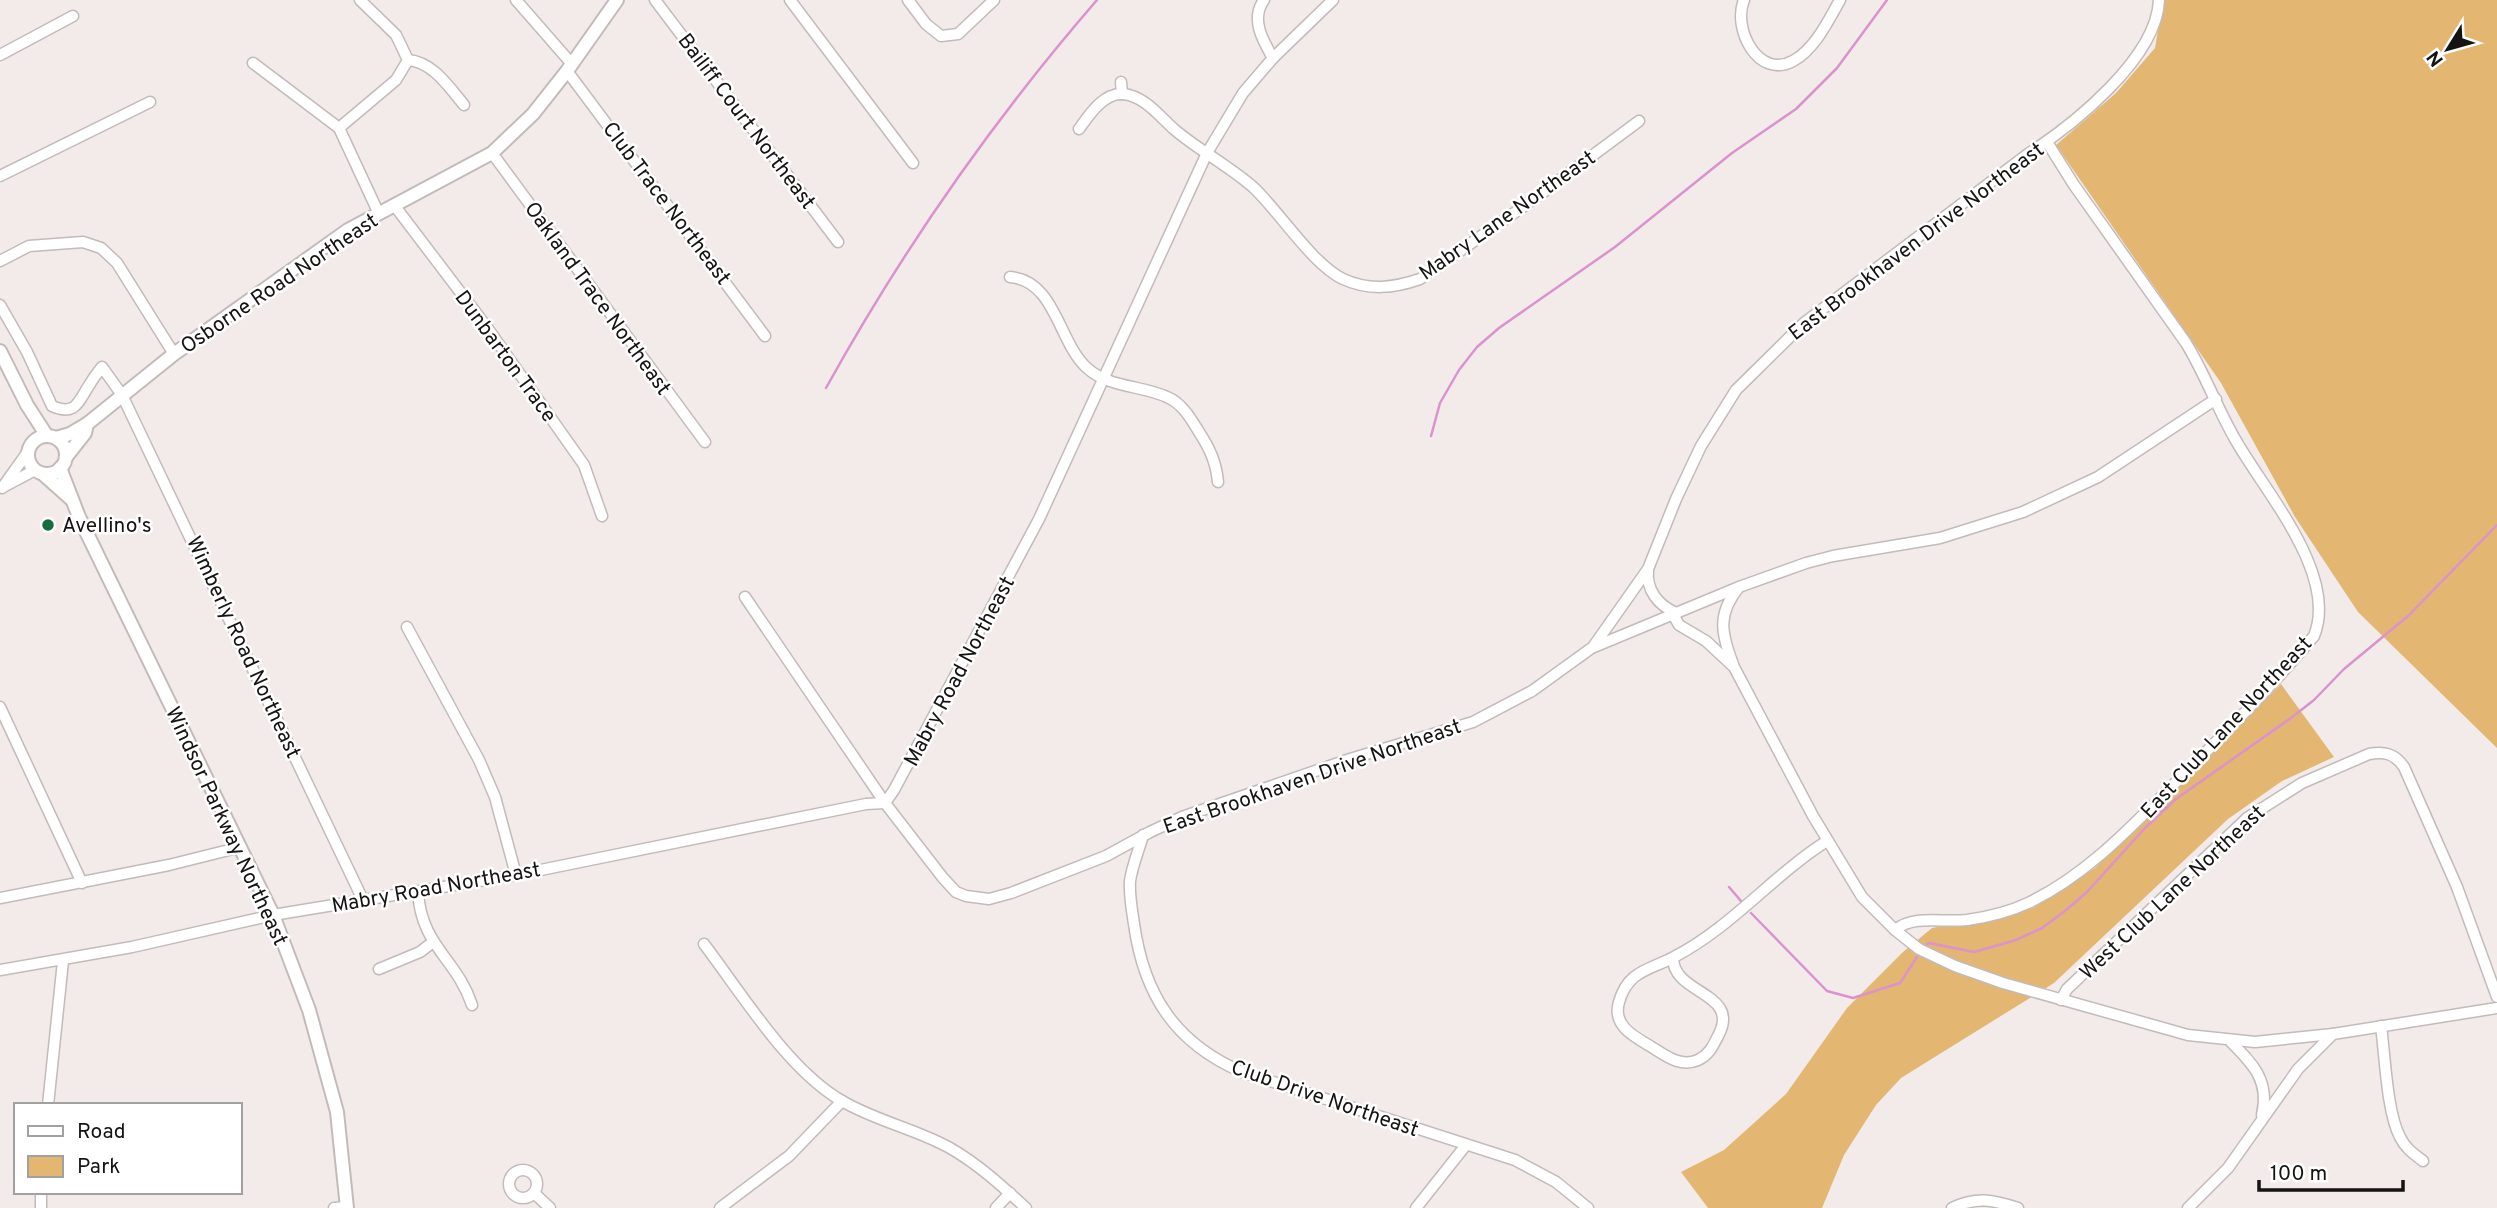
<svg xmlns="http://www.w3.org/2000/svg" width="2497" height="1208" font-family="Overpass,sans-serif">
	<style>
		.green { fill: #e3b672 }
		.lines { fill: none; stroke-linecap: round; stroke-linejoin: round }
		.stream { stroke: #db92ce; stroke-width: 2.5 }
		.minor-casing { stroke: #c3bbba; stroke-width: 13 }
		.tertiary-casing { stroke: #c3bbba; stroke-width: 16 }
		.minor { stroke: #fff; stroke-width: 10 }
		.tertiary { stroke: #fff; stroke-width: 12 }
		.poi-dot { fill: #166d3f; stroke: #fff; stroke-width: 2.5 }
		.labels { text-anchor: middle; stroke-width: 5; stroke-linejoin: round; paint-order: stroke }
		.street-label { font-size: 21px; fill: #161313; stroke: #fff }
		.poi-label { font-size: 21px; fill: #161313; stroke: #fff; text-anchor: start }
	</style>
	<rect width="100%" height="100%" fill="#f3ebea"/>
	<g class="green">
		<path d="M 2163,0 L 2497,0 L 2497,748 L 2358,612 L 2295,517 L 2221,383 L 2056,145 L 2116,93 L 2155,48 Z"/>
		<path d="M 2281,684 L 2334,757 L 2282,781 L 2228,819 L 2054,983 L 1901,1078 L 1876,1105 L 1844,1155 L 1822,1208 L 1708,1208 L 1681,1172 L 1724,1150 L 1786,1094 L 1847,1008 L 1903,952 L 1932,928 L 2033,908 L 2095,868 Z"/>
	</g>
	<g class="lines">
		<g class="stream">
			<path d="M 826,388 C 903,249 993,120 1097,0"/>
			<path d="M 1431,436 L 1440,403 L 1459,370 L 1477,347 L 1499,328 L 1615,247 L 1732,153 L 1796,109 L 1837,68 L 1887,0"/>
			<path d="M 1729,887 L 1741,901"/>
			<path d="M 1751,913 L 1827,991 L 1853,998 L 1900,983 L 1917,957"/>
			<path d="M 1927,944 L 1929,943 L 1974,952 L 2016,940 L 2042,928 L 2065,911 L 2087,892 L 2145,828 L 2176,799 L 2291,718 L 2314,700 L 2344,669 L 2408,616 L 2497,525"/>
		</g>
		<defs>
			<g id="minor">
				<path d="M 516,0 L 571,63"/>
				<path d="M 655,0 L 838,242"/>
				<path d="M 790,0 L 913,163"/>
				<path d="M 908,0 L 926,24 L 941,36 L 958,34 L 994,0"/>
				<path d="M 1264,0 C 1250,19 1263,41 1273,58"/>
				<path d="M 1744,0 C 1732,28 1758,80 1793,61 C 1815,49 1828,21 1840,0"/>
				<path d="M 0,55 L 73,16"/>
				<path d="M 408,60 C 433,62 449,87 464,105"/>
				<path d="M 253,63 L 339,128 L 379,214"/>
				<path d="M 567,71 L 765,336"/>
				<path d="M 1121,82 L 1122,94"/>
				<path d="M 339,128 L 396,80 L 408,60 L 396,35 L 360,0"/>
				<path d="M 1079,129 C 1089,115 1104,92 1123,94 C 1145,96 1160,117 1175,130 C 1200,151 1229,166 1253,187 C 1279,211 1312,264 1343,279 C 1369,291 1394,288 1420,279 L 1534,199 L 1639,121"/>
				<path d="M 492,153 L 705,442"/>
				<path d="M 0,176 L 150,102"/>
				<path d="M 394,205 L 486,326 L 584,465 L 602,516"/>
				<path d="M 0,261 L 29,246 L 83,242 L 101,248 L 117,263 L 174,354"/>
				<path d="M 1010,277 C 1056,281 1058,342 1087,368 C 1109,388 1141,385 1167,397 C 1182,403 1191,419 1199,432 C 1210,449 1216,462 1218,482"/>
				<path d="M 0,305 L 27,352 L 52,406 C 75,416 78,403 88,387 C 92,380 97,373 102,367 L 122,395 L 363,900"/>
				<path d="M 3,487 L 35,470"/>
				<path d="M 2,488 L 27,453"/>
				<path d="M 1648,570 C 1646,590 1658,605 1676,613"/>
				<path d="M 745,597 L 885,803 L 943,878 L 956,892 L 966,896 L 989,899 L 1011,893 L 1106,856 L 1150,832 L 1182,817 L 1350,759 L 1473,722 L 1532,691 L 1593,647 L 1648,569 L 1676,499 L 1701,446 L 1736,390 L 1804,323 L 2028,154 C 2073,125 2157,58 2159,0"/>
				<path d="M 1676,613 L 1675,618 L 1679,625 L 1706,641 L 1734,667 L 1813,816 L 1862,897 L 1895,930 L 1919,949 L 1955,966 L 2003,983 L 2188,1035 L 2255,1042 L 2333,1034"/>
				<path d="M 407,627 L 479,760 L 495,797 L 516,875"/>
				<path d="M 1594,647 L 1739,587 L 1806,563 L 1833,556 L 1940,538 L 2023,512 L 2098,477 L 2216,399"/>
				<path d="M 1733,664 C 1721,633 1717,614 1739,587"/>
				<path d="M 0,707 L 82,883"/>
				<path d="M 885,803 L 894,790 L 1039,519 L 1207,153 L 1243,93 L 1273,58 L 1333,0"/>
				<path d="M 1143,835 C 1139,850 1132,866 1130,881 C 1129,895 1132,910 1134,924 C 1144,995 1175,1043 1242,1072 L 1515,1160 L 1556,1182 L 1588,1208"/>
				<path d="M 418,892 C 421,946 457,959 472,1005"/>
				<path d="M 0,898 L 169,865 L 241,847"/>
				<path d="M 1895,930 C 1915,914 1942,923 1967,920 C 1988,917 2009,912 2028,903 C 2087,875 2133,825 2179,779 C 2226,732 2272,686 2314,636 C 2339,574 2264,491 2235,439 C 2217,408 2205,374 2186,343 L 2074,185 L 2047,142"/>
				<path d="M 704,944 C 742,994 788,1070 842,1101 C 876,1121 916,1129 950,1148 C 978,1164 1002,1186 1026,1208"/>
				<path d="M 1673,958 C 1673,995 1742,992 1718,1036 C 1713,1046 1709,1055 1698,1060 C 1680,1068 1665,1055 1650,1046 C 1633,1036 1612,1025 1619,1002 C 1628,970 1650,970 1674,957 C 1732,927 1773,875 1827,841"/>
				<path d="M 379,969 L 420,952 L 433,942"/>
				<path d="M 0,970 L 132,947 L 273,915 L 516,875 L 866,804 L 885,803"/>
				<path d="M 2061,1000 L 2067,989 L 2247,818 L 2302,783 L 2369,754 C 2385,751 2395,754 2404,767 L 2457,887 L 2497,997"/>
				<path d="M 2381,1026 C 2385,1056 2387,1113 2400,1137 C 2405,1148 2414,1154 2423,1161"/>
				<path d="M 2231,1042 C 2253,1064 2270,1081 2262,1115"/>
				<path d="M 48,1105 L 63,961"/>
				<circle cx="523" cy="1184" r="14"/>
				<path d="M 534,1193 L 550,1208"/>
				<path d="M 41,1208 L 41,1192"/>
				<path d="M 334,1208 L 347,1207"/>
				<path d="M 720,1208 L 789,1156 L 842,1101"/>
				<path d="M 996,1208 L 1010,1193"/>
				<path d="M 1416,1208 L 1466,1145"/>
				<path d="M 1952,1208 C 1977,1196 1993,1200 2018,1208"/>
				<path d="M 2188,1208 L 2228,1168 L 2298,1069 L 2333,1034 L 2497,1008"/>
			</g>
			<g id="tertiary">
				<path d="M 0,351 L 27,405 L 47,436"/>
				<circle cx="47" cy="455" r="19"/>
				<path d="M 56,438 L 70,434 L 87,424 L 174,354 L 348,230 L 492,153 L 533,114 L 567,71 L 617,0"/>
				<path d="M 66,457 L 85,433 L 87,424"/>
				<path d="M 60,468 L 79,517 L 273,915 L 309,1010 L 337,1112 L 347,1208"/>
				<path d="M 43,474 L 71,499"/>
			</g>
		</defs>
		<use href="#minor" class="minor-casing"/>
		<use href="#tertiary" class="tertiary-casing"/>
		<use href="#minor" class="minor"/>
		<use href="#tertiary" class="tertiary"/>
	</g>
	<circle class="poi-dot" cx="48" cy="525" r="7"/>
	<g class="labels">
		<g class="street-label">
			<text transform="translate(747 121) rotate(53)" y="7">Bailiff Court Northeast</text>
			<text transform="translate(667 203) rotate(53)" y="7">Club Trace Northeast</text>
			<text transform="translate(1507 215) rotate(-35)" y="7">Mabry Lane Northeast</text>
			<text transform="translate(1916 241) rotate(-37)" y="7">East Brookhaven Drive Northeast</text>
			<text transform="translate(279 283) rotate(-34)" y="7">Osborne Road Northeast</text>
			<text transform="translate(598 298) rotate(54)" y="7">Oakland Trace Northeast</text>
			<text transform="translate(506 356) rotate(54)" y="7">Dunbarton Trace</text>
			<text transform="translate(244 647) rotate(65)" y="7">Wimberly Road Northeast</text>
			<text transform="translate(959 671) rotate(-62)" y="7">Mabry Road Northeast</text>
			<text transform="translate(2226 727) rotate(-47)" y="7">East Club Lane Northeast</text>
			<text transform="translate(1312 776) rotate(-19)" y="7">East Brookhaven Drive Northeast</text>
			<text transform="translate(227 826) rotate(65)" y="7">Windsor Parkway Northeast</text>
			<text transform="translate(436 887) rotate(-10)" y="7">Mabry Road Northeast</text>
			<text transform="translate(2172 892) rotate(-43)" y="7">West Club Lane Northeast</text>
			<text transform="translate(1325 1098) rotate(19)" y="7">Club Drive Northeast</text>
		</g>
		<g class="poi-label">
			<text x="62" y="532">Avellino's</text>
		</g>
	</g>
	<rect x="14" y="1103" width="228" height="91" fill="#ffffff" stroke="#a2a1a1" stroke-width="2"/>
	<rect x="28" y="1126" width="35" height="10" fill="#ffffff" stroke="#a2a1a1" stroke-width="2"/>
	<text x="77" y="1138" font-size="21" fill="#161313">Road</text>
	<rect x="28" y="1156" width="35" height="21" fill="#e3b672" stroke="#a2a1a1" stroke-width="2"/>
	<text x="77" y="1173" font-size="21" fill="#161313">Park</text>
	<g transform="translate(2448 49) rotate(233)" stroke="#ffffff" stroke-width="5" paint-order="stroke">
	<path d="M0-5L12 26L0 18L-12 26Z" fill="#161313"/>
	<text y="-10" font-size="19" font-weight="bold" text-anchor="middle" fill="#161313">N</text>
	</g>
	<path d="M2259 1180v10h144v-10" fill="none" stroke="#161313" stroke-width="3.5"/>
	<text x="2270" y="1180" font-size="21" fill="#161313" stroke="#ffffff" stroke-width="5" paint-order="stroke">100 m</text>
</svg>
